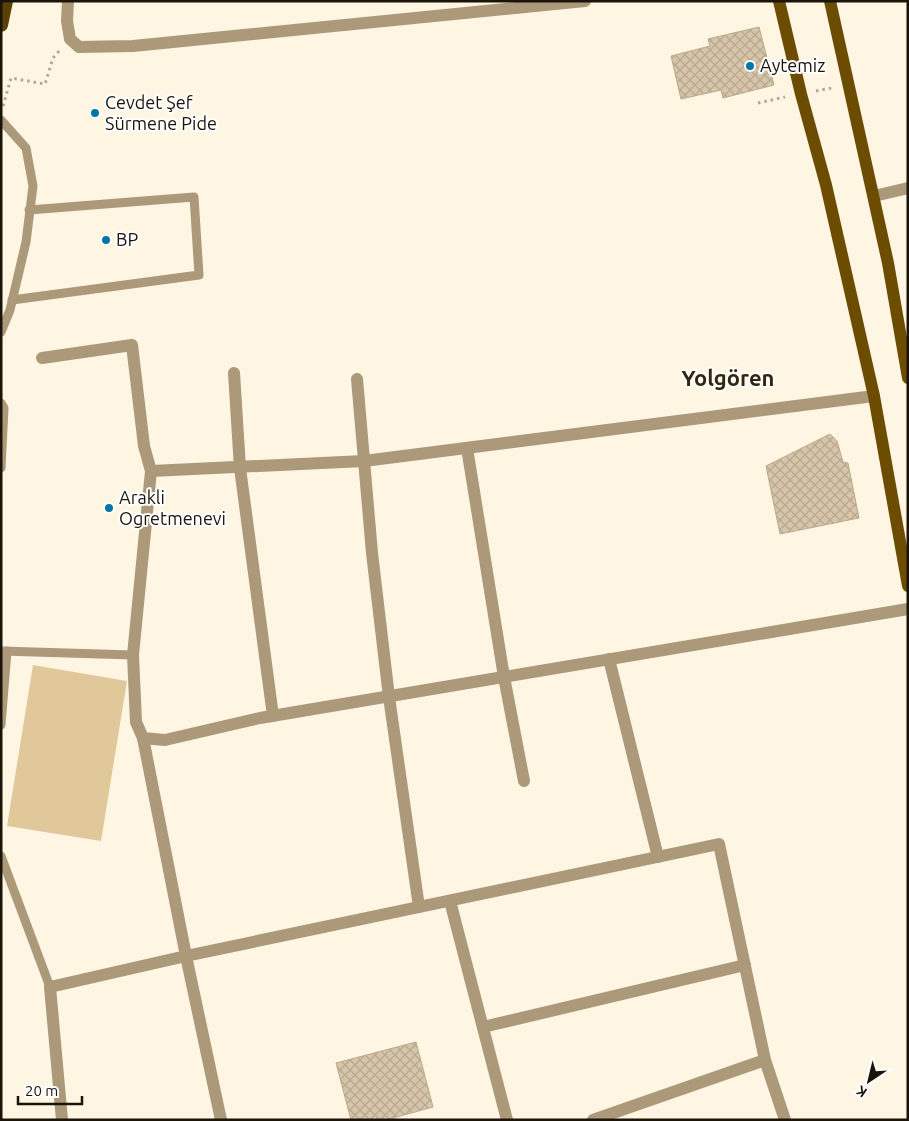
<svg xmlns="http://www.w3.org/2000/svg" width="909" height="1121" font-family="Ubuntu,sans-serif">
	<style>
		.pitch { fill: #e1c89a }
		.building { fill: url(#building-cross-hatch); stroke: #baaa8d }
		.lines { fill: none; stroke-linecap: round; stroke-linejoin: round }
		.path { stroke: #b0a798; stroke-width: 3; stroke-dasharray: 2.5 4; stroke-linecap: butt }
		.service { stroke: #ab997a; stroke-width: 9 }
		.minor { stroke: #ab997a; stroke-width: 12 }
		.primary { stroke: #6c4c00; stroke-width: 12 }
		.trunk { stroke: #5b4105; stroke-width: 14 }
		.poi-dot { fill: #0377a1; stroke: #fff; stroke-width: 2 }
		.labels { text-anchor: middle; stroke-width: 4; stroke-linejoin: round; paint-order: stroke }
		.poi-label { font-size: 18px; fill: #1a1409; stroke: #fff; text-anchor: start }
		.district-label { font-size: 22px; font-weight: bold; fill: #34270e; stroke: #fff }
	</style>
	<defs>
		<pattern id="building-cross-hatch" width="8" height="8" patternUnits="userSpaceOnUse" patternTransform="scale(1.25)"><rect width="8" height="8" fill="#d6c5a8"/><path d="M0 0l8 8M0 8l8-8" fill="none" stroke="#b7a88f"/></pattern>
	</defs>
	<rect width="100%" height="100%" fill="#fff5e3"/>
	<path class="pitch" d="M 33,665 L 127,681 L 101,841 L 7,826 Z"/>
	<g class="building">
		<path d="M 759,27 L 774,85 L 723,98 L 721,90 L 681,99 L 671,56 L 710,46 L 708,39 Z"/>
		<path d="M 830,434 L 837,441 L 843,462 L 848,463 L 859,518 L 780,534 L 766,466 Z"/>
		<path d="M 416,1042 L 433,1107 L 386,1120 L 351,1120 L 336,1063 Z"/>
	</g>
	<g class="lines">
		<g class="path">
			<path d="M 816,91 L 832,88"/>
			<path d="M 758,103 L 785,97"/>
			<path d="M 3,106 L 11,78 L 45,84 L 53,58 L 60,50"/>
		</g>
		<g class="service">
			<path d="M 1,120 L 26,148 L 33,186 L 26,242 L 10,310 L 1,332"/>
			<path d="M 12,300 L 199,275 L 194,197 L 29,210"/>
			<path d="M 1,403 L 4,408 L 1,468"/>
			<path d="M 1,651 L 133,655"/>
			<path d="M 1,725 L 7,651"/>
			<path d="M 1,856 L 50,987"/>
		</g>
		<g class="minor">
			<path d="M 68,1 L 67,21 L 70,39 L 79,47 L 133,46 L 585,1"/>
			<path d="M 874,196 L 908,188"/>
			<path d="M 42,358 L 132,345 L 144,446 L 151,471 L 133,655 L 136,722 L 143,738 L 165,740 L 260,718 L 908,609"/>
			<path d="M 234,373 L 240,468 L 273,716"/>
			<path d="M 357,379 L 372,553 L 389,697 L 419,907"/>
			<path d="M 467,448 L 504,677 L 524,781"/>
			<path d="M 151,471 L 364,461 L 874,396"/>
			<path d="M 609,659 L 658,857"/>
			<path d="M 143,738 L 186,956 L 719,844 L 765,1060 L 593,1120"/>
			<path d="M 450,901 L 507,1120"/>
			<path d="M 483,1027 L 745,965"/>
			<path d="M 765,1060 L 785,1120"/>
			<path d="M 62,1120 L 50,987 L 186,956 L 221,1120"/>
		</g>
		<g class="primary">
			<path d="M 779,1 L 801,94 L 826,185 L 874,396 L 908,586"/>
			<path d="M 830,1 L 888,263 L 908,378"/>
		</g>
		<path class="trunk" d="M 1,25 L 6,1"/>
	</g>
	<g class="poi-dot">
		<circle cx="750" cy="66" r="5"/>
		<circle cx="95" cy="113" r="5"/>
		<circle cx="106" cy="240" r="5"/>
		<circle cx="109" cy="508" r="5"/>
	</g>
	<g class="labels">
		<g class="poi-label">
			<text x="760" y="72">Aytemiz</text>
			<text x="105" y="109">Cevdet Şef<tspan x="105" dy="21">Sürmene Pide</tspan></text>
			<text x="116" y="246">BP</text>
			<text x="119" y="504">Arakli<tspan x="119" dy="21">Ogretmenevi</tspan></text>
		</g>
		<g class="district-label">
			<text x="728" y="386">Yolgören</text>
		</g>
	</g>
	<rect width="909" height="1121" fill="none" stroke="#1a1409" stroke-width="5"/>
	<g transform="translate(869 1081) rotate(215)" stroke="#ffffff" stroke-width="4" paint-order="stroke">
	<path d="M0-4L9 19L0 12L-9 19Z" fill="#1a1409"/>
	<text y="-8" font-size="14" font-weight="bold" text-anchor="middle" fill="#1a1409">K</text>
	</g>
	<path d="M18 1096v8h64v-8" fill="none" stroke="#1a1409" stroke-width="2.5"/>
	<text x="25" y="1096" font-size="15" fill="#1a1409" stroke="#ffffff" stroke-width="4" paint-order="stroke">20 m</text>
</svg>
